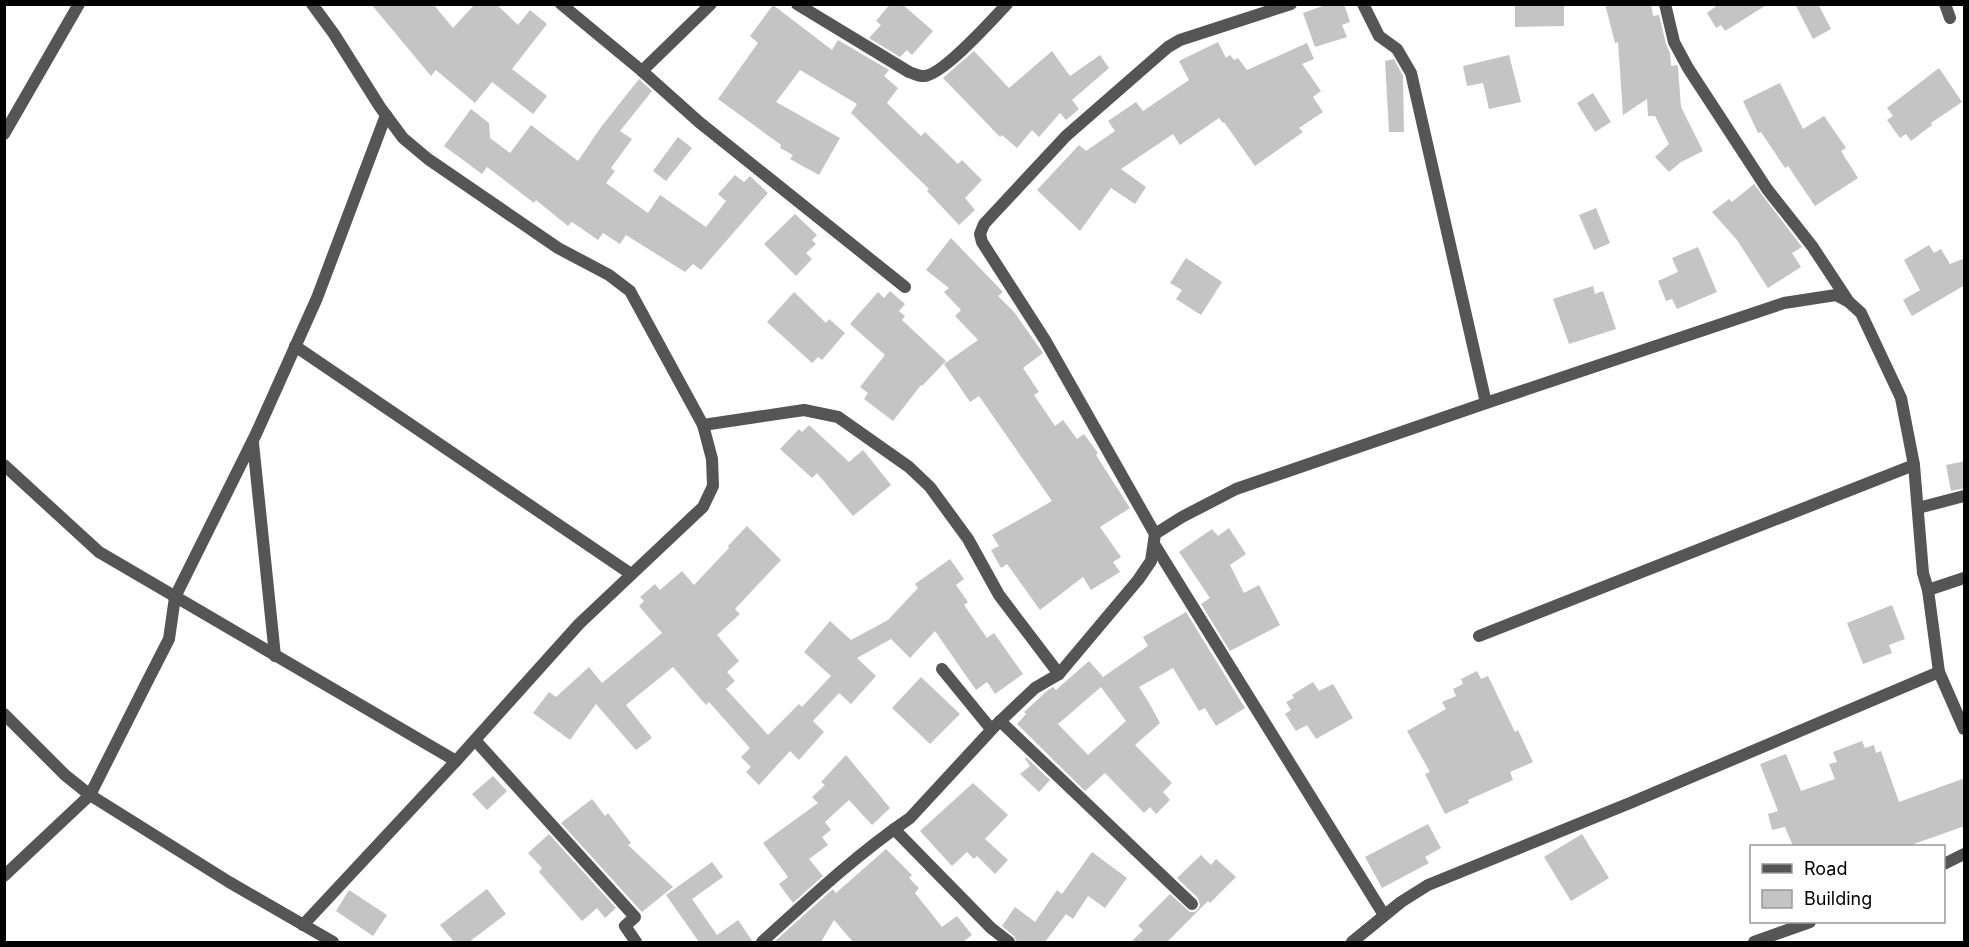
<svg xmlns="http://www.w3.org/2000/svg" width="1969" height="947" font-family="Inter,sans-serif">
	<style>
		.building { fill: #c4c4c4; fill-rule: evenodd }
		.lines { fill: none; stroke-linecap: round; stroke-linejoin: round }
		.street { stroke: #555; stroke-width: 12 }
	</style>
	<rect width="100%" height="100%" fill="#fff"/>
	<g class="building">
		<path d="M 371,4 L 433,4 L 453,28 L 475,4 L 496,4 L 518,25 L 530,10 L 547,24 L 512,69 L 547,96 L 533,114 L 492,82 L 475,103 L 436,70 L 431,76 Z"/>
		<path d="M 890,4 L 902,4 L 933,31 L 912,55 L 907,50 L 900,57 L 869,38 L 881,25 L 876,21 Z"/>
		<path d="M 1328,4 L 1344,4 L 1350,22 L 1342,25 L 1347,37 L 1315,47 L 1303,13 Z"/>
		<path d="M 1515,4 L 1564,4 L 1564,26 L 1515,27 Z"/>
		<path d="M 1605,4 L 1651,4 L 1653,16 L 1659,15 L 1666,44 L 1670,53 L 1671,66 L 1677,65 L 1678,67 L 1681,107 L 1703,151 L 1681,162 L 1669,172 L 1655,157 L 1669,144 L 1655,116 L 1648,116 L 1647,99 L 1623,115 L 1618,42 L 1615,43 Z"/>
		<path d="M 1719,4 L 1768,4 L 1725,31 L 1721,25 L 1716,28 L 1707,13 Z"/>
		<path d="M 1795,4 L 1818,4 L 1831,29 L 1813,39 Z"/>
		<path d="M 773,5 L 832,50 L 838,40 L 889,70 L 884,76 L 898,88 L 887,103 L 921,136 L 925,132 L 958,164 L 962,160 L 982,180 L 965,198 L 975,210 L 959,225 L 927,191 L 929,189 L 851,113 L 857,104 L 800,70 L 776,102 L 840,138 L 819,175 L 790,159 L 793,155 L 780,148 L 781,145 L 718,99 L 758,43 L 750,36 Z"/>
		<path d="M 1218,42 L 1226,58 L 1230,55 L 1234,60 L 1238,58 L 1247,70 L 1307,43 L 1314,59 L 1302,64 L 1321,91 L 1313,97 L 1323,112 L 1299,128 L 1303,132 L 1255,166 L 1224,122 L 1223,123 L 1219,118 L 1180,145 L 1173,134 L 1121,169 L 1146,187 L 1135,204 L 1111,188 L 1080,231 L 1037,190 L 1079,145 L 1086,151 L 1115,131 L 1108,121 L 1136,102 L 1143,111 L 1189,80 L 1179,61 Z"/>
		<path d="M 974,51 L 1009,88 L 1052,51 L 1070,76 L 1100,55 L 1109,68 L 1072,100 L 1079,109 L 1066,120 L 1060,113 L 1039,137 L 1032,130 L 1017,148 L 1002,135 L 1000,137 L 943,78 Z"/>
		<path d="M 1509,55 L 1521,102 L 1489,109 L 1483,83 L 1467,86 L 1463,66 Z"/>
		<path d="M 1394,59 L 1403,76 L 1404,132 L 1389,132 L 1385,61 Z"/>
		<path d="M 1939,68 L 1962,102 L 1931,123 L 1932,125 L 1911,141 L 1906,134 L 1900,138 L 1887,120 L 1893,116 L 1887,108 Z"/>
		<path d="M 639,79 L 652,91 L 620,131 L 632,139 L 611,168 L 615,171 L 606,183 L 648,213 L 660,195 L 706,227 L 726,201 L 718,194 L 735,175 L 744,182 L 750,176 L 768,193 L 701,270 L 693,264 L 685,272 L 626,235 L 620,244 L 603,233 L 598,240 L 572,222 L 568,226 L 536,200 L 534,203 L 487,167 L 482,174 L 444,146 L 471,109 L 489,123 L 490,138 L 510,153 L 531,125 L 578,161 L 601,127 Z"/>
		<path d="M 1780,83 L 1803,129 L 1824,116 L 1846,148 L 1841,151 L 1858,178 L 1815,206 L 1788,166 L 1785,168 L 1761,132 L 1758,133 L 1743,101 Z"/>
		<path d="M 1593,93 L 1611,122 L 1595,132 L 1577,103 Z"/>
		<path d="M 678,137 L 692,148 L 666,181 L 653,171 Z"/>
		<path d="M 1754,184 L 1802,247 L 1792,253 L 1801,267 L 1768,288 L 1737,240 L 1712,212 L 1729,199 L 1732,202 Z"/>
		<path d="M 1596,208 L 1610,243 L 1594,250 L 1579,215 Z"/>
		<path d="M 795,214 L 817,235 L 812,240 L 816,244 L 806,253 L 812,259 L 796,276 L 764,244 Z"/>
		<path d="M 951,238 L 1003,292 L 998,296 L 1014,312 L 1043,353 L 1023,368 L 1039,392 L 1034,395 L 1055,426 L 1063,420 L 1077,439 L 1084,434 L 1098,453 L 1096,455 L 1130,508 L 1100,527 L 1121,557 L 1113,562 L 1120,572 L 1091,590 L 1083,577 L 1040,610 L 1007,564 L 1001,568 L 991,550 L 999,546 L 992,535 L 1052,501 L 979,396 L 970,402 L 944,364 L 978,340 L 955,316 L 961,310 L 944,292 L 949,288 L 926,270 Z"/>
		<path d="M 1929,245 L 1934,253 L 1941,249 L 1950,264 L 1965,258 L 1965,285 L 1912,316 L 1903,300 L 1920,290 L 1904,260 Z"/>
		<path d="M 1698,247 L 1717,292 L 1677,309 L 1672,299 L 1666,301 L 1658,281 L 1678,272 L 1672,258 Z"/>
		<path d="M 1186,258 L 1222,282 L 1201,315 L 1176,299 L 1182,290 L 1170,283 Z"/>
		<path d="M 1593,286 L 1595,294 L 1603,291 L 1616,329 L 1569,344 L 1553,299 Z"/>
		<path d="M 890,291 L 905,304 L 899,311 L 905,316 L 902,320 L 946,361 L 922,386 L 921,385 L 893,421 L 864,399 L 868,393 L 860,387 L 885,355 L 850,324 L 878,292 L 884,298 Z"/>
		<path d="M 794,292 L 826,323 L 829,319 L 845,333 L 822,360 L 818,357 L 812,363 L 767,322 Z"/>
		<path d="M 809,425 L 849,462 L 863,450 L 891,485 L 853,516 L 817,473 L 812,478 L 780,449 L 799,429 L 802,432 Z"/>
		<path d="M 1965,461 L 1965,488 L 1951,491 L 1946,465 Z"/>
		<path d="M 747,526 L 781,560 L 735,609 L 740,614 L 717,635 L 739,661 L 727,672 L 735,681 L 726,689 L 768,735 L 799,704 L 802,707 L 831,676 L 804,652 L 830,621 L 851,640 L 888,620 L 918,588 L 915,584 L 950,559 L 964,579 L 956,585 L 968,602 L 964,605 L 987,638 L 994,633 L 1023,674 L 995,694 L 987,682 L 976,690 L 935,631 L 910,658 L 891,639 L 857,658 L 876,676 L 851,704 L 839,693 L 813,721 L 824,732 L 799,760 L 790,751 L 759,785 L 746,772 L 751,767 L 741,757 L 750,748 L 709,702 L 706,705 L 673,667 L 626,705 L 652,738 L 636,750 L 596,704 L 570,740 L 533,713 L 549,692 L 556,697 L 589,667 L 602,683 L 662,633 L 639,606 L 644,601 L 640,597 L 655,584 L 660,590 L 682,571 L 694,585 L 729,548 L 728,546 Z"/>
		<path d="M 1229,528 L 1246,554 L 1230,565 L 1244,593 L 1259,585 L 1280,625 L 1230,651 L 1201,604 L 1210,598 L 1179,552 L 1212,529 L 1218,536 Z"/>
		<path d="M 1892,605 L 1905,639 L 1889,645 L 1892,653 L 1863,664 L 1847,623 Z"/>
		<path d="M 1186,612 L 1245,708 L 1216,726 L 1205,708 L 1199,711 L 1173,668 L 1139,687 L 1148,701 L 1160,723 L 1135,745 L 1172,783 L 1163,792 L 1170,800 L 1156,814 L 1150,807 L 1144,813 L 1105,773 L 1085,791 L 1017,724 L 1026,714 L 1024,712 L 1048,690 L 1053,687 L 1056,690 L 1089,661 L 1103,677 L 1148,646 L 1143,637 ZM 1101,687 L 1126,721 L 1088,755 L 1058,724 Z"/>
		<path d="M 1477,671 L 1481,679 L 1488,676 L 1515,732 L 1518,730 L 1533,762 L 1510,772 L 1513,780 L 1468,800 L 1469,803 L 1445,814 L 1425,774 L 1430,772 L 1407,731 L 1446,709 L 1442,702 L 1456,696 L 1453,689 L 1463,684 L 1461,679 Z"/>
		<path d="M 921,677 L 960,714 L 930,744 L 892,708 Z"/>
		<path d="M 1313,682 L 1319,691 L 1333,684 L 1353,718 L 1316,739 L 1307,725 L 1296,731 L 1285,714 L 1291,710 L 1286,702 L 1294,698 L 1292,695 Z"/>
		<path d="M 1862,741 L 1865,748 L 1874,745 L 1876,753 L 1881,751 L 1899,802 L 1965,778 L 1965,826 L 1908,846 L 1793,846 L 1785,827 L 1772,830 L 1768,814 L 1778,811 L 1760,764 L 1786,754 L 1801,791 L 1835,779 L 1829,764 L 1837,762 L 1833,752 Z"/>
		<path d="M 846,755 L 890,808 L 872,825 L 849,800 L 825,822 L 831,830 L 822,837 L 828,845 L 809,859 L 823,876 L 793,903 L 779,884 L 788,877 L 763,843 L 818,803 L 812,797 L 825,785 L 821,782 Z"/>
		<path d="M 1026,757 L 1050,780 L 1039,792 L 1020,774 L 1030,766 L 1025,759 Z"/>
		<path d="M 493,776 L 507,791 L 487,810 L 472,794 Z"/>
		<path d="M 973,783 L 1008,815 L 985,839 L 1008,860 L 995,874 L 977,856 L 974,859 L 967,852 L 952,866 L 920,831 Z"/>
		<path d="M 592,799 L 605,816 L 608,813 L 631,843 L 628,845 L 673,887 L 642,912 L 561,823 Z"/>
		<path d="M 1428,824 L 1441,848 L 1425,857 L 1429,863 L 1382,888 L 1365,857 Z"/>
		<path d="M 549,834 L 616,908 L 605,918 L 597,908 L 582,921 L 539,872 L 542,868 L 528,853 Z"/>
		<path d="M 1582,834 L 1609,878 L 1571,901 L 1544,857 Z"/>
		<path d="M 886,849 L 912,875 L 909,878 L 919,888 L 915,893 L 942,927 L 957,916 L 972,935 L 963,942 L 853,942 L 834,920 L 821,942 L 774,942 L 833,889 L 836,893 Z"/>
		<path d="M 1092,852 L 1127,878 L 1105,908 L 1088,896 L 1073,919 L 1066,914 L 1045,942 L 1017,942 L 1014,936 L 1002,926 L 1015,907 L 1035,922 L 1057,890 L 1062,894 Z"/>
		<path d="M 1201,855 L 1211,865 L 1216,859 L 1236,877 L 1210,903 L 1208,901 L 1167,942 L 1131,942 L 1143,930 L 1138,926 L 1170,894 L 1190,912 L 1195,912 L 1198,909 L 1200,905 L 1198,898 L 1177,878 Z"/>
		<path d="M 712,862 L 723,877 L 692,899 L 717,935 L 738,920 L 753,942 L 699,942 L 666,895 Z"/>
		<path d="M 487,889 L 506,914 L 469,942 L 454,942 L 440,925 Z"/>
		<path d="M 349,890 L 387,915 L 373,936 L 336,911 Z"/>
	</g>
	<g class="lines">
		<g class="street">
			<path d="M 561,4 L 642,71 L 699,122 L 905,287"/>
			<path d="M 797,4 L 909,72 C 913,73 918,76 923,76 C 941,77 993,19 1007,4"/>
			<path d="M 1363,4 L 1379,36 L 1397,49 L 1411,73 L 1486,403"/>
			<path d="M 1665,4 L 1674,42 L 1688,68 L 1767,189 L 1812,246 L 1847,299"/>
			<path d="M 1945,4 L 1950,18"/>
			<path d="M 642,71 L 711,4"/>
			<path d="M 4,134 L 79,4"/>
			<path d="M 295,346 L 631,574"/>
			<path d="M 703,425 L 804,410 L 838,417 L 909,467 L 930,487 L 968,539 L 999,595 L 1059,674"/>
			<path d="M 253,443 L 275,656"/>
			<path d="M 4,465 L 99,552 L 456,761"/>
			<path d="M 1918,508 L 1964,496"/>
			<path d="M 1155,534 L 1045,340 L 982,242 L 980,234 L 984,224 L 1066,136 L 1168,47 L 1180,40 L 1291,4"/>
			<path d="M 1154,544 L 1384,915"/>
			<path d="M 1928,590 L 1964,578"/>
			<path d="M 1479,636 L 1914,465"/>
			<path d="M 942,669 L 991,729"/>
			<path d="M 4,714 L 65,775 L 90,795 L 229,882 L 333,942"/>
			<path d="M 1000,721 L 1192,904"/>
			<path d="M 475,740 L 635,917 L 625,926 L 636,942"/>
			<path d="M 894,829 L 991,928 L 1009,942"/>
			<path d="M 1944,864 L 1964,854"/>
			<path d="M 4,876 L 90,795 L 146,684 L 169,639 L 175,597 L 256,434 L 317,298 L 386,115"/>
			<path d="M 303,925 L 456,761 L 579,624 L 703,507 L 713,486 L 712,459 L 703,425 L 630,291 L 609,275 L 558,248 L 428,159 L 403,138 L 380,107 L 334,34 L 312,4"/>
			<path d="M 762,942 C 809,899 857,854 910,818 L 995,726 L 1035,688 L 1059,674 L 1138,580 L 1151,561 L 1155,534 L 1182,517 L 1236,489 L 1486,403 L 1784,303 L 1836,295 L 1849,302 L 1861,313 L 1901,398 L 1914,465 L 1923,573 L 1928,590 L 1939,672 L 1964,729"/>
			<path d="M 1352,942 L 1401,902 L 1428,885 L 1630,803 L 1939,672"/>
			<path d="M 1754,942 L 1810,922"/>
		</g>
	</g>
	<rect width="1969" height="947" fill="none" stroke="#000000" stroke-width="12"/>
	<rect x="1750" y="845" width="195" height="78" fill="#ffffff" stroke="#999999" stroke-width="1.5"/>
	<rect x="1762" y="864" width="30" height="9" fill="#555555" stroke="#999999" stroke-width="1.5"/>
	<text x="1804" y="875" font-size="18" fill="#000000">Road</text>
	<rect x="1762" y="890" width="30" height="18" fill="#c4c4c4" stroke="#999999" stroke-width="1.5"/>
	<text x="1804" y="905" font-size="18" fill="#000000">Building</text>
</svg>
